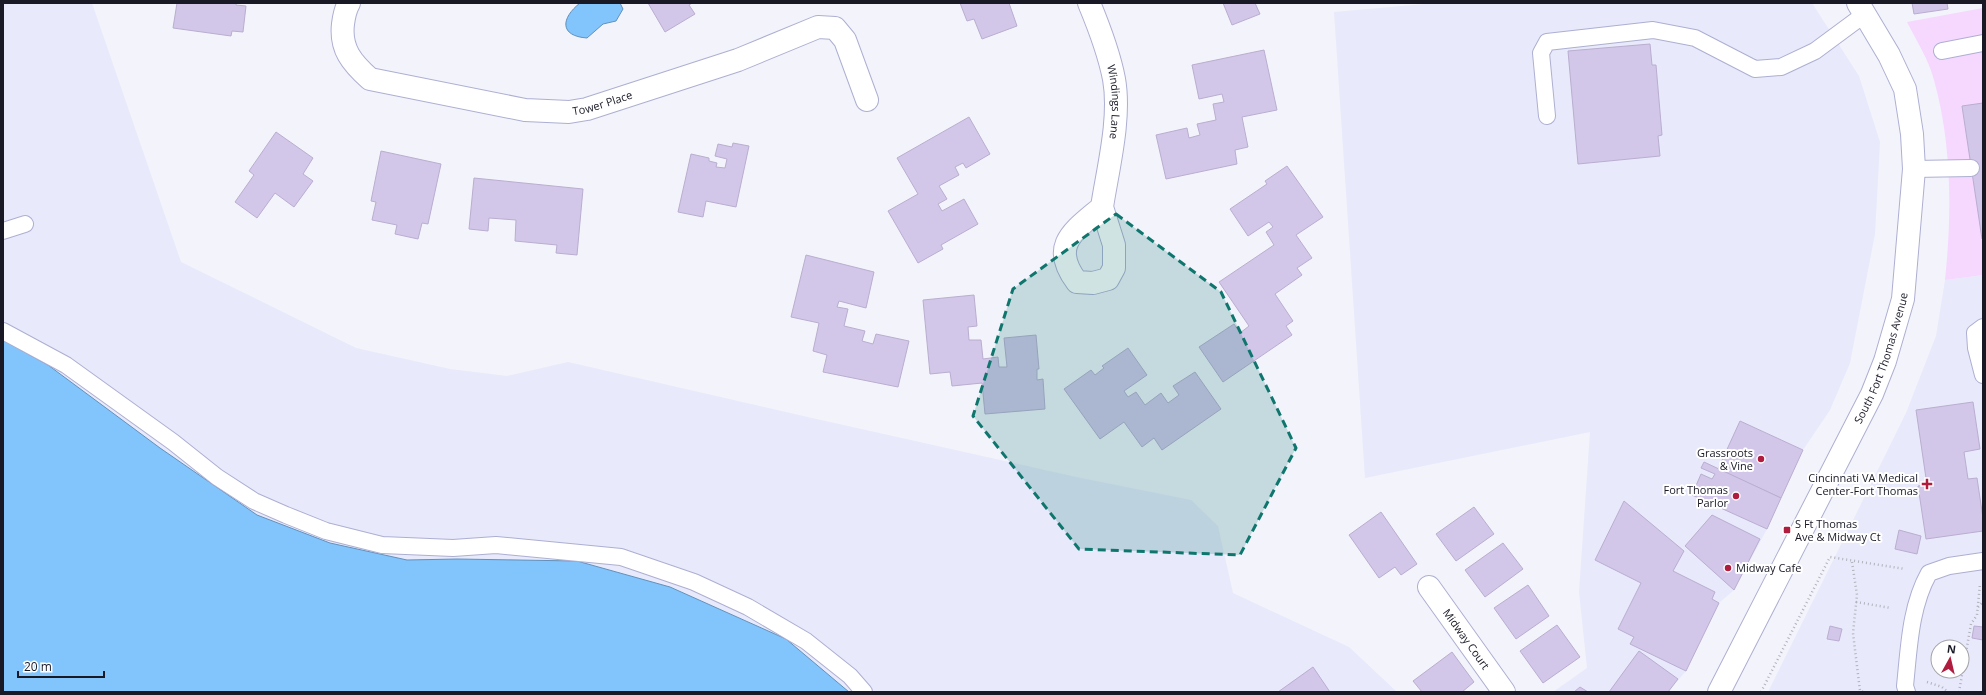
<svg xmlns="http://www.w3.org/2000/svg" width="1986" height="695" font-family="'Open Sans',sans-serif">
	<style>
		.built { fill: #e8e9fb; fill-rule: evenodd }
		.green { fill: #f6d7fe }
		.water { fill: #82c4fc; stroke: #6291bc }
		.building { fill: #d2c6e9; stroke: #baaed0 }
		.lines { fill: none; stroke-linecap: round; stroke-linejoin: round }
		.lane-casing { stroke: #adafd2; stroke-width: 18 }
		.street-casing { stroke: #adafd2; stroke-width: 24 }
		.secondary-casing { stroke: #adafd2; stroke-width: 24 }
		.path { stroke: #b1b2bb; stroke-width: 2.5; stroke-dasharray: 1 3; stroke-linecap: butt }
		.lane { stroke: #fff; stroke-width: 16 }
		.street { stroke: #fff; stroke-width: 22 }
		.secondary { stroke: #fff; stroke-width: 22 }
		.marked { fill: #0f766e; fill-opacity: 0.2; stroke: #0f766e; stroke-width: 3; stroke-dasharray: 8 5; stroke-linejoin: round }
		.poi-dot { fill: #b01c3e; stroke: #fff; stroke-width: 1.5 }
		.labels { text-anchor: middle; stroke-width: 4; stroke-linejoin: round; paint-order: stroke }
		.street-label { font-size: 11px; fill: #181925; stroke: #fff }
		.poi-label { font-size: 11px; fill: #181925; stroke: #fff; text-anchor: end }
	</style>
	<rect width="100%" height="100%" fill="#f3f3fb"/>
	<g class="built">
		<path d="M 3,3 L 92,3 L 181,262 L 356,348 L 450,369 L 507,376 L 568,362 L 812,418 L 1076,477 L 1191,500 L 1218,526 L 1233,593 L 1349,647 L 1397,692 L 3,692 Z"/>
		<path d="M 1436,3 L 1812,3 L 1859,76 L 1880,142 L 1875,234 L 1850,363 L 1830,410 L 1803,450 L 1767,529 L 1734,590 L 1719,603 L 1686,671 L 1668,692 L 1553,692 L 1587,668 L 1579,592 L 1590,432 L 1365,478 L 1334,12 Z"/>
		<path d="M 1983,275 L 1983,692 L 1768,692 L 1906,413 L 1936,336 L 1945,280 ZM 1938,647 L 1962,647 L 1962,671 L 1938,671 Z"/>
	</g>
	<path class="green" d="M 1983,8 L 1983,275 L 1945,280 C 1952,214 1952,144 1934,80 C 1929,60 1916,40 1907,22 Z"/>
	<g class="water">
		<path d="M 580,3 L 620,3 L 623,9 L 616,21 L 603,24 L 587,38 C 559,36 561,18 580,3 Z"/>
		<path d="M 3,340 L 48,365 L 160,448 L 257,515 L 330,543 L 407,560 L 457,559 L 577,561 L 670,587 L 786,639 L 849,692 L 3,692 Z"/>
	</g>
	<g class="building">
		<path d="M 177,3 L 236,3 L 236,5 L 246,6 L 243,32 L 232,31 L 231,36 L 173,28 Z"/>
		<path d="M 648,3 L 692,3 L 689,5 L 695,14 L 665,32 Z"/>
		<path d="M 960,3 L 1009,3 L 1017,26 L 982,39 L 974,19 L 967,21 Z"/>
		<path d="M 1223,3 L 1255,3 L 1260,14 L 1232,25 Z"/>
		<path d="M 1912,3 L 1947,3 L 1948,9 L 1914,14 Z"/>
		<path d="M 1650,44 L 1652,65 L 1656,65 L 1662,135 L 1658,136 L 1660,156 L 1578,164 L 1568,51 Z"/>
		<path d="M 1264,50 L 1277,110 L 1242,117 L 1248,147 L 1235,150 L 1237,164 L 1166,179 L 1156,135 L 1187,128 L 1189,138 L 1200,135 L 1197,124 L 1216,120 L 1213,104 L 1224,102 L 1222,94 L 1199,99 L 1192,65 Z"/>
		<path d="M 1983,103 L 1983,239 L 1982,239 L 1962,106 Z"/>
		<path d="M 969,117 L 990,154 L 966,168 L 963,163 L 955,167 L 959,175 L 939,186 L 947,199 L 938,204 L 942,211 L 964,199 L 978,224 L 941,245 L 943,249 L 918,263 L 888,211 L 918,194 L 897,158 Z"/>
		<path d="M 276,132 L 313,158 L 303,174 L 313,181 L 294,207 L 275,193 L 257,218 L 235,202 L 254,175 L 249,171 Z"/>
		<path d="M 733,143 L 749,146 L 736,207 L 706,201 L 703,217 L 678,212 L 691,154 L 709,158 L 709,161 L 717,163 L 716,167 L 725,168 L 727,159 L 715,156 L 718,144 L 732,147 Z"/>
		<path d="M 381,151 L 441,164 L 428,224 L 422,223 L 418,239 L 395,234 L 397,225 L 372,220 L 376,202 L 371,201 Z"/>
		<path d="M 1287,166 L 1323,217 L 1296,235 L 1312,258 L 1297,268 L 1302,275 L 1275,294 L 1293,321 L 1286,326 L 1292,335 L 1223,382 L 1199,347 L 1234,324 L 1240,333 L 1249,326 L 1219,282 L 1274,245 L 1266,232 L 1273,227 L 1269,222 L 1248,236 L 1230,209 L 1267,184 L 1265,181 Z"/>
		<path d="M 474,178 L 583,189 L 577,255 L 556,253 L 557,245 L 515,241 L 516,220 L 489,218 L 488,231 L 469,229 Z"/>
		<path d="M 806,255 L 874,272 L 866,308 L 839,301 L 837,307 L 848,309 L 844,326 L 865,331 L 862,341 L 873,344 L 876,334 L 909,341 L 898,387 L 823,372 L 827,355 L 813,351 L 819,323 L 791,317 Z"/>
		<path d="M 974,295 L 977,326 L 968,327 L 969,340 L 981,340 L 983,359 L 998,357 L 999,367 L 1007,367 L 1004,338 L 1036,335 L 1039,369 L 1037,369 L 1037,380 L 1043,379 L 1045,409 L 985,414 L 982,383 L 952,386 L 950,372 L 930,374 L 923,300 Z"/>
		<path d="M 1128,348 L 1147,375 L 1124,391 L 1128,397 L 1136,392 L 1145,405 L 1161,393 L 1168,403 L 1179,395 L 1173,386 L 1195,372 L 1221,409 L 1162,450 L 1154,438 L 1142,447 L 1124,422 L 1100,439 L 1064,389 L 1091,370 L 1095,375 L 1104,368 L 1102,366 Z"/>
		<path d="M 1973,402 L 1980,449 L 1964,452 L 1968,479 L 1977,478 L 1983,518 L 1983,531 L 1926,539 L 1918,486 L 1927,485 L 1916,410 Z"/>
		<path d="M 1740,421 L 1803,450 L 1781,498 L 1718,469 Z"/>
		<path d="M 1704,462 L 1781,498 L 1767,529 L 1692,495 L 1701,474 L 1712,479 L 1715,474 L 1701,468 Z"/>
		<path d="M 1624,501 L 1684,551 L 1673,571 L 1715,592 L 1712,599 L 1719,603 L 1686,671 L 1630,644 L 1634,637 L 1618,629 L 1641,583 L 1595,560 Z"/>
		<path d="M 1474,507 L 1494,534 L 1456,561 L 1436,534 Z"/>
		<path d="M 1381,512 L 1417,564 L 1401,575 L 1395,567 L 1379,578 L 1349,535 Z"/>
		<path d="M 1712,515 L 1760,539 L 1734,590 L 1685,546 Z"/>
		<path d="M 1899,530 L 1921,536 L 1917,554 L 1895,549 Z"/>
		<path d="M 1503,543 L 1523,569 L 1485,597 L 1465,570 Z"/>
		<path d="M 1528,585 L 1549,616 L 1516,639 L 1494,608 Z"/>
		<path d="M 1557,625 L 1580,657 L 1543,683 L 1520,651 Z"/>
		<path d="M 1830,626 L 1842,629 L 1839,641 L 1827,639 Z"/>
		<path d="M 1974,626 L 1983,627 L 1983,640 L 1972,638 Z"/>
		<path d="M 1639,651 L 1678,679 L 1668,692 L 1609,692 Z"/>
		<path d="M 1452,652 L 1474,682 L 1462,692 L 1422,692 L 1413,681 Z"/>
		<path d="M 1313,667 L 1330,692 L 1278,692 Z"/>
		<path d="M 1580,687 L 1588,692 L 1574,692 Z"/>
	</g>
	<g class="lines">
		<defs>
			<g id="lane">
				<path d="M 1942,51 L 1983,43"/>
				<path d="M 1547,116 L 1541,53 L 1547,42 L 1653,30 L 1695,38 L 1755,69 L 1781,67 L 1815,51 L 1865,14"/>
				<path d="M 1914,169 L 1971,168"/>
				<path d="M 3,231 L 25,224"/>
				<path d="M 1983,327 L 1975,333 L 1976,348 L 1983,375"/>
				<path d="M 3,331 L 66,365 L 173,442 L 217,477 L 254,501 L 286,515 L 326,531 L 382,545 L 453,548 L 496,545 L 621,557 L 694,582 L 748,607 L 806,641 L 850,676 L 864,692"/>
				<path d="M 1907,692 L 1905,686 C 1909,648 1910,607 1929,573 L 1949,566 L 1983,561"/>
			</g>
			<g id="street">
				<path id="s1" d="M 349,3 C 345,10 344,16 343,24 C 340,49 352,63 370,79 L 525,110 L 569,112 L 587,109 L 738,60 L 818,27 L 835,28 L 845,40 L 867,100"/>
				<path id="s2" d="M 1089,3 C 1099,27 1109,53 1114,79 C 1121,118 1108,168 1102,207 C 1074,231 1049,245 1077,282 L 1093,283 L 1108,279 L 1114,268 L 1114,245 L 1102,207"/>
				<path id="s3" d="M 1429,587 L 1504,692"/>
			</g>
			<g id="secondary">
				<path id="s4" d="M 1719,692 L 1872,394 L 1885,361 L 1903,299 L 1914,169 L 1912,134 L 1905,89 L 1889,55 L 1858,3"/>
			</g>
		</defs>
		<use href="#lane" class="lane-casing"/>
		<use href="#street" class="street-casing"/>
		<use href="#secondary" class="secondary-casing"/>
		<g class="path">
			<path d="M 1852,562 L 1857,595 L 1853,633 L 1860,691 L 1864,692"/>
			<path d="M 1856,602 L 1891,608"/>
			<path d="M 1978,607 L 1983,602"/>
			<path d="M 1927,682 L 1942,687 L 1948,692"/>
			<path d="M 1761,692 L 1830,557 L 1905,569"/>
			<path d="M 1959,692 L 1971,624 L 1977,615 L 1980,584"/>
		</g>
		<use href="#lane" class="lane"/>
		<use href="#street" class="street"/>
		<use href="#secondary" class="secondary"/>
	</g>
	<path class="marked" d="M 1116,214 L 1221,292 L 1296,448 L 1240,555 L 1079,549 L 973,416 L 1013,289 Z"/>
	<g class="poi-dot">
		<circle cx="1761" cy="459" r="4"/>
		<path d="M1925 478h4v4h4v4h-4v4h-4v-4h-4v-4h4z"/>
		<circle cx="1736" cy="496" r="4"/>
		<rect x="1783" y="526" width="8" height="8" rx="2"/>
		<circle cx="1728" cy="568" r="4"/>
	</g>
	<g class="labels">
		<g class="street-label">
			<text dy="4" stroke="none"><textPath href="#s2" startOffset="103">Windings Lane</textPath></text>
			<text dy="4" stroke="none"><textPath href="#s1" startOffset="323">Tower Place</textPath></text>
			<text dy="4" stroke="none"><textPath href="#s4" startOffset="372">South Fort Thomas Avenue</textPath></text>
			<text dy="4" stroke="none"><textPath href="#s3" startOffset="64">Midway Court</textPath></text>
		</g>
		<g class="poi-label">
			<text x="1753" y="457">Grassroots<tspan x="1753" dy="13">&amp; Vine</tspan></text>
			<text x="1918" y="482">Cincinnati VA Medical<tspan x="1918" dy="13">Center-Fort Thomas</tspan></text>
			<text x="1728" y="494">Fort Thomas<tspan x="1728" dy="13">Parlor</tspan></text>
			<text x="1795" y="528" text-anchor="start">S Ft Thomas<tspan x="1795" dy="13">Ave &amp; Midway Ct</tspan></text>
			<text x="1736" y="572" text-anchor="start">Midway Cafe</text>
		</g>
	</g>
	<rect width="1986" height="695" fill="none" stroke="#181925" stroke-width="8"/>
	<g transform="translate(1950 659) rotate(8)"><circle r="19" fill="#ffffff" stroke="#a3a3a8"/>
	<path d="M0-3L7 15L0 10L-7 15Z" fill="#b01c3e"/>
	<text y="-6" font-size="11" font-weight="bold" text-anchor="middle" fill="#181925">N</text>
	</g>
	<path d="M18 671v6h86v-6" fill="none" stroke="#181925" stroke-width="2"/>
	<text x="24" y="671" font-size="12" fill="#181925" stroke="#ffffff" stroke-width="3" paint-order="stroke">20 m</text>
</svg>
